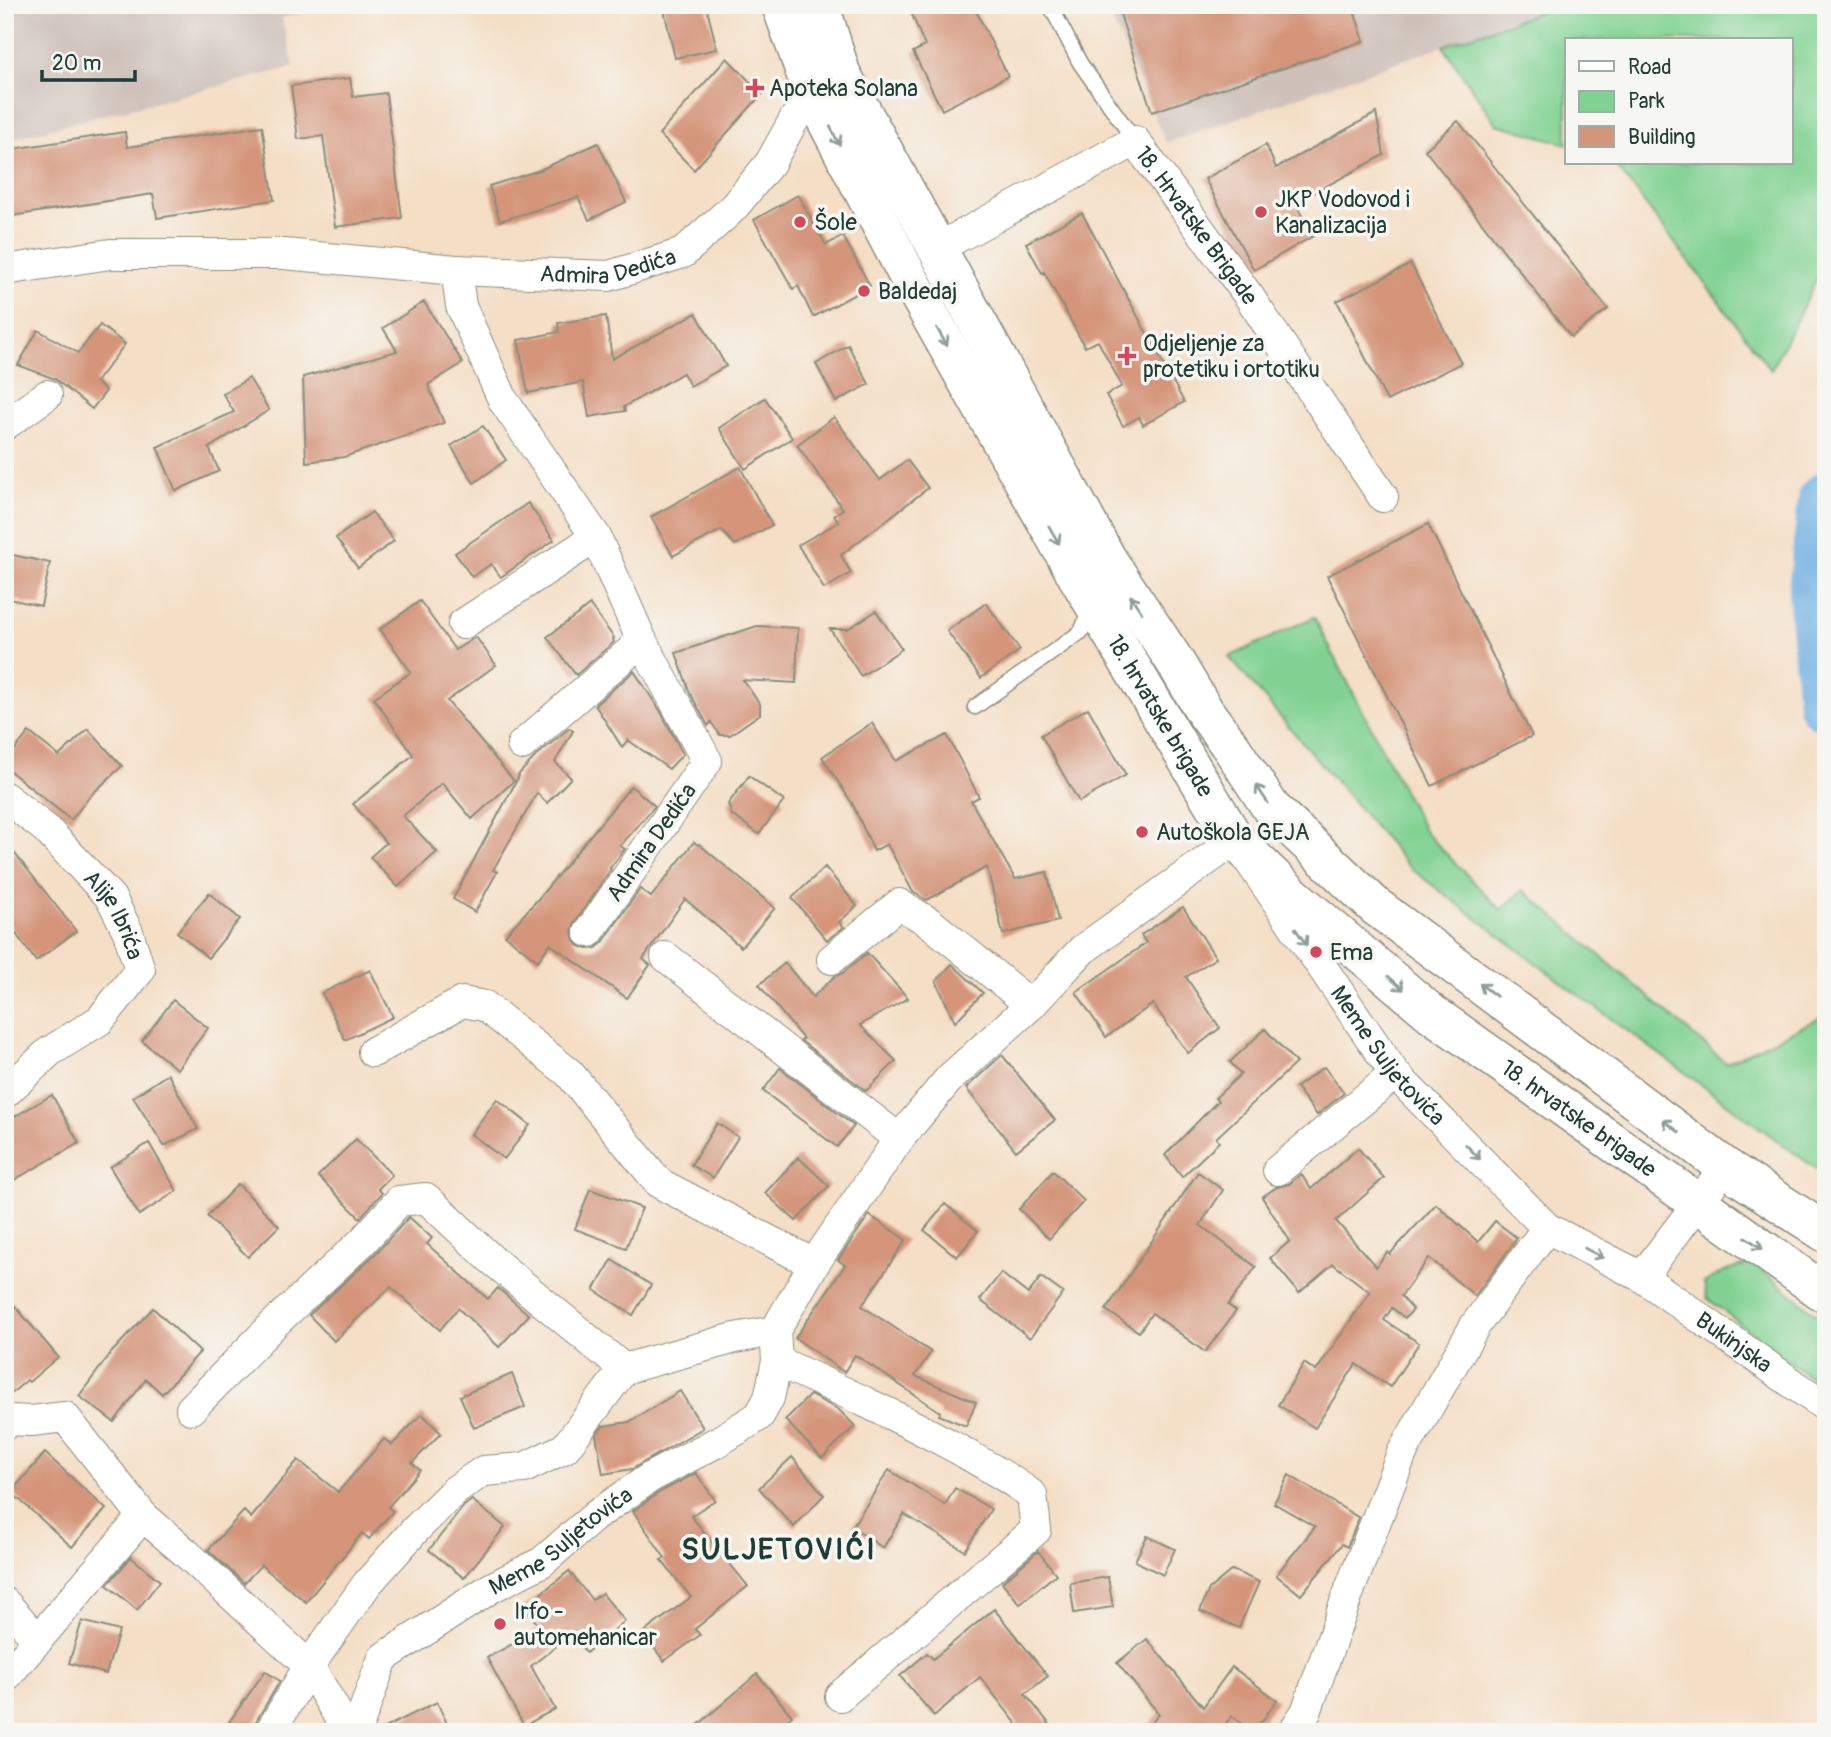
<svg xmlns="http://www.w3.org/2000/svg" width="1831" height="1737" font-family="Pangolin,sans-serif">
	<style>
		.industrial { fill: #cec1b9 }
		.green { fill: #81d292; stroke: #508863; stroke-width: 2 }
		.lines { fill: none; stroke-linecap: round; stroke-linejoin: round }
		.river { stroke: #6eafe2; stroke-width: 56 }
		.building { fill: #d4957a }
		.lane-casing { stroke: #8a8e7c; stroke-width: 17 }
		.street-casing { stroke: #8a8e7c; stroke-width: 32 }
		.secondary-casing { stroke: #8a8e7c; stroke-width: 41 }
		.lane { stroke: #fff; stroke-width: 14 }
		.street { stroke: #fff; stroke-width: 30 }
		.secondary { stroke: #fff; stroke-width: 38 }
		.oneway { stroke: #8f9e9a }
		.poi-dot { fill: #d1495b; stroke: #f6f6f2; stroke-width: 2.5 }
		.labels { text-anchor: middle; stroke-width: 7; stroke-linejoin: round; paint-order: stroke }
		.poi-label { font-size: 23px; fill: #1f3d34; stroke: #f6f6f2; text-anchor: start }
		.street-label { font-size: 23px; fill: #1f3d34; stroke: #f6f6f2 }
		.district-label { font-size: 30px; font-weight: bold; letter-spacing: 2px; fill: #1f3d34; stroke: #f6f6f2 }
	</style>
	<rect width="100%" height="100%" fill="#f6f6f2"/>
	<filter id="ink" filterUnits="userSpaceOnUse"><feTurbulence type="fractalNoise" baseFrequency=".0143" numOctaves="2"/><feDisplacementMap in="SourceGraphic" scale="14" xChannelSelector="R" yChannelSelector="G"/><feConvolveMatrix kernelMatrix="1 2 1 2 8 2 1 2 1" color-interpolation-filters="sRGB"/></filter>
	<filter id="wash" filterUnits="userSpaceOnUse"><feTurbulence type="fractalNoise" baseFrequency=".00686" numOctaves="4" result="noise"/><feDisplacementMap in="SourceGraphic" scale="28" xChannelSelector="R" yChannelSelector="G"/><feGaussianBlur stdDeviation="1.57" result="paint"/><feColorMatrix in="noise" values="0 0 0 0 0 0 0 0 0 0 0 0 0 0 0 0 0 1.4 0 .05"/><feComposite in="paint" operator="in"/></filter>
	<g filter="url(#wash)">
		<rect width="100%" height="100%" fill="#f4dec5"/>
		<g class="industrial">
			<path d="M 5,5 L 333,5 L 282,18 L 294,67 L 5,140 Z"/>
			<path d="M 1106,5 L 1560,5 L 1166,143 Z"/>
		</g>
		<g class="green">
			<path d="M 1560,5 L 1826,5 L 1826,260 L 1771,370 L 1614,163 L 1791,163 L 1791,40 L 1567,40 L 1567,144 L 1496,124 L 1443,46 Z"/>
			<path d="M 1314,617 L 1425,832 L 1501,910 L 1523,890 L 1726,1063 L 1826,1015 L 1826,1176 L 1565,985 L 1410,868 L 1229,657 Z"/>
			<path d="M 1753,1263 L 1826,1322 L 1826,1390 L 1707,1298 L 1704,1283 L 1723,1272 Z"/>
		</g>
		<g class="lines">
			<path class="river" d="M 1826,500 L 1816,591 L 1826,703"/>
		</g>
		<g id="blocks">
			<g class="building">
				<path d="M 663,5 L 706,5 L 717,49 L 675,58 Z"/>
				<path d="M 908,5 L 973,5 L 1008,76 L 942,110 L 913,52 L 925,46 Z"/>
				<path d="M 1117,5 L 1352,5 L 1364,41 L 1152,112 Z"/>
				<path d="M 727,58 L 762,94 L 694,170 L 659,134 Z"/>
				<path d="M 350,78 L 353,97 L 386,93 L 402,218 L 335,227 L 323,136 L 298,139 L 291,86 Z"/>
				<path d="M 1376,113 L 1384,155 L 1295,203 L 1313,236 L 1254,270 L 1205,179 L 1266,145 L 1276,168 Z"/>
				<path d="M 1458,121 L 1608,309 L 1571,337 L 1425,150 Z"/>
				<path d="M 262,126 L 274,200 L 157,218 L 153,194 L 5,217 L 5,150 L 125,132 L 127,147 Z"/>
				<path d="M 598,143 L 626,202 L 589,220 L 578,197 L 500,221 L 489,186 L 540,170 Z"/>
				<path d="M 798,195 L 826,245 L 843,236 L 870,286 L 813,317 L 798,286 L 793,289 L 754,220 Z"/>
				<path d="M 1082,213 L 1184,402 L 1143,425 L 1139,417 L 1123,426 L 1106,395 L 1122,386 L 1098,341 L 1085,347 L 1044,272 L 1042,273 L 1026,243 Z"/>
				<path d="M 1411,264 L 1461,363 L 1387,401 L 1337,301 Z"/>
				<path d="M 424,302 L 463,363 L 428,385 L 444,423 L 344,457 L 306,462 L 303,377 L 397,351 L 383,328 Z"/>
				<path d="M 696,313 L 726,366 L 690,386 L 683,373 L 624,407 L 625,411 L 589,417 L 583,382 L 528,393 L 518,340 L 559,332 L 558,323 L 606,316 L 612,359 Z"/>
				<path d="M 100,325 L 125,344 L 96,382 L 106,391 L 92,409 L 55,379 L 18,365 L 38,330 L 78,353 Z"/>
				<path d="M 848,345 L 869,384 L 836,402 L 816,364 Z"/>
				<path d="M 249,378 L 269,410 L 209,448 L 219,471 L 176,491 L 157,447 L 234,412 L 223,394 Z"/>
				<path d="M 765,398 L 792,438 L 745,469 L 719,428 Z"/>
				<path d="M 834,417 L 880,480 L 907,460 L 928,488 L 841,555 L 851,573 L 824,589 L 798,545 L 839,522 L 834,515 L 843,509 L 797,445 Z"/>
				<path d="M 483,426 L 506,460 L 474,483 L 451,446 Z"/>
				<path d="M 740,467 L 772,525 L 735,545 L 721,530 L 673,556 L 651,517 Z"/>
				<path d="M 528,503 L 554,540 L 501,577 L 491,564 L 472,577 L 455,553 Z"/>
				<path d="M 372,512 L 394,541 L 358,568 L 336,538 Z"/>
				<path d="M 1428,524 L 1532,736 L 1432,786 L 1327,576 Z"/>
				<path d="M 13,555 L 50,563 L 41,606 L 5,598 L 5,591 Z"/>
				<path d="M 420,601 L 455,650 L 476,637 L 496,665 L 447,701 L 514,781 L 472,819 L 442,783 L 403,816 L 437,852 L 398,887 L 370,857 L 386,843 L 353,804 L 413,755 L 374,698 L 411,672 L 380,629 Z"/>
				<path d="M 986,603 L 1020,650 L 981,678 L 947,631 Z"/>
				<path d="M 590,605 L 614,638 L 613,639 L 614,642 L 576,675 L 547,637 Z"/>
				<path d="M 876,611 L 902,649 L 861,676 L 830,629 L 848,629 Z"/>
				<path d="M 757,626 L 798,628 L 796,683 L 743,680 L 760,704 L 760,714 L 730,735 L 720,735 L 711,722 L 708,726 L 690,693 L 676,653 Z"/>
				<path d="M 634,671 L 661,712 L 683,754 L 669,769 L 628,740 L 622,747 L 595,705 Z"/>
				<path d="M 1088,708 L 1126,775 L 1079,802 L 1041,735 Z"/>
				<path d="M 872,723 L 896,761 L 947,735 L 979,797 L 971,801 L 1015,879 L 1047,872 L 1058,921 L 1003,934 L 987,867 L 927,900 L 913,892 L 887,844 L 874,851 L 852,803 L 822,757 Z"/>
				<path d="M 569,728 L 573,731 L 555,762 L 571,778 L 547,803 L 537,793 L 493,870 L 497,872 L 475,912 L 453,899 L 519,776 L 518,775 L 536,756 Z"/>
				<path d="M 88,729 L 122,766 L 89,797 L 71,820 L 5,767 L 5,762 L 29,732 L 59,756 Z"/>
				<path d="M 749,776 L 784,801 L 759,834 L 732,815 L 728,804 Z"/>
				<path d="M 631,786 L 655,806 L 620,846 L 625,849 L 610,868 L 611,869 L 575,922 L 572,931 L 574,940 L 579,946 L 588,949 L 596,948 L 603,942 L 640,889 L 651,897 L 694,842 L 698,845 L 699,844 L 775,908 L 741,947 L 685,899 L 643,959 L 650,965 L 627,998 L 550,944 L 538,961 L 505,935 L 538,899 Z"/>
				<path d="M 5,841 L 76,931 L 36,961 L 5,919 Z"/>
				<path d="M 825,867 L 857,906 L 839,922 L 844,927 L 827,940 L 792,898 Z"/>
				<path d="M 209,893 L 240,919 L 208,958 L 177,932 Z"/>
				<path d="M 1183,907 L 1216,958 L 1186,977 L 1220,1028 L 1188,1053 L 1153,1004 L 1106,1037 L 1076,992 L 1146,943 L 1141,935 Z"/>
				<path d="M 867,953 L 908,998 L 860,1025 L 896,1061 L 866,1091 L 801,1041 L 803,1039 L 759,985 L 785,963 L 813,997 L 835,976 L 843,973 Z"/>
				<path d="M 952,964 L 983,993 L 955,1022 L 936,981 Z"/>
				<path d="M 370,970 L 393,1017 L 345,1040 L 322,993 Z"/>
				<path d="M 173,1000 L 208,1028 L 177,1069 L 142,1041 Z"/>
				<path d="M 1265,1029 L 1296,1063 L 1216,1138 L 1219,1142 L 1182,1177 L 1165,1155 L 1218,1101 L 1215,1098 L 1241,1074 L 1230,1062 Z"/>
				<path d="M 1002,1055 L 1055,1120 L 1016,1151 L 966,1088 Z"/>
				<path d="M 1324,1067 L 1344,1093 L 1317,1115 L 1296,1087 Z"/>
				<path d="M 780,1068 L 854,1126 L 837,1147 L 763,1091 Z"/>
				<path d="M 168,1074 L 198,1129 L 164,1146 L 133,1097 Z"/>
				<path d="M 52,1095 L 79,1143 L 5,1185 L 5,1122 Z"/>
				<path d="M 497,1099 L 530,1125 L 504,1159 L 471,1134 Z"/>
				<path d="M 717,1123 L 738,1137 L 713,1178 L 691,1165 Z"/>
				<path d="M 356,1139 L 392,1175 L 378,1189 L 382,1193 L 360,1218 L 318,1176 Z"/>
				<path d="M 149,1143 L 177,1191 L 139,1215 L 110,1167 Z"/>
				<path d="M 1358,1148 L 1384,1178 L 1336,1221 L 1376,1267 L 1387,1252 L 1390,1254 L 1436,1204 L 1478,1242 L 1495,1221 L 1517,1238 L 1475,1296 L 1429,1258 L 1401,1296 L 1413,1310 L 1405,1318 L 1392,1308 L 1384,1320 L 1419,1343 L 1390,1387 L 1356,1364 L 1315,1428 L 1278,1405 L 1304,1363 L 1316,1371 L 1370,1292 L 1333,1264 L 1299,1293 L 1270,1258 L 1290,1241 L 1262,1197 L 1277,1187 L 1289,1184 L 1301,1174 L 1311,1189 Z"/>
				<path d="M 798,1157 L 829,1186 L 796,1221 L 765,1193 Z"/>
				<path d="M 1053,1171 L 1084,1201 L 1049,1239 L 1019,1209 Z"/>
				<path d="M 1198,1172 L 1223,1190 L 1200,1225 L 1256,1267 L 1228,1305 L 1236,1311 L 1205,1352 L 1152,1313 L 1139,1332 L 1106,1310 Z"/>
				<path d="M 238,1184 L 279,1226 L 248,1257 L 207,1216 Z"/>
				<path d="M 590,1189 L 642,1208 L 626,1248 L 575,1229 Z"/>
				<path d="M 945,1204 L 978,1231 L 957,1257 L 924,1230 Z"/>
				<path d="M 869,1215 L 906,1240 L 862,1306 L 931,1352 L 915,1376 L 976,1402 L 966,1426 L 939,1415 L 940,1412 L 855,1355 L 844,1372 L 795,1338 L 845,1265 L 838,1260 Z"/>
				<path d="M 409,1217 L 432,1238 L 427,1244 L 488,1299 L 498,1288 L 529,1315 L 499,1347 L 458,1308 L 440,1330 L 391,1287 L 334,1341 L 309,1315 L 375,1254 Z"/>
				<path d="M 612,1260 L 651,1285 L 633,1315 L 594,1290 Z"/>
				<path d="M 1001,1273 L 1028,1294 L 1041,1277 L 1063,1293 L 1030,1338 L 980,1300 Z"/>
				<path d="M 5,1294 L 58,1357 L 29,1382 L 27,1380 L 5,1399 Z"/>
				<path d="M 153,1308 L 200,1352 L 162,1394 L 146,1379 L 114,1422 L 79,1396 L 111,1353 Z"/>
				<path d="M 512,1374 L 525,1407 L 474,1428 L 460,1396 Z"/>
				<path d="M 680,1391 L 703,1428 L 632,1469 L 603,1474 L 596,1435 L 603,1426 L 629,1422 Z"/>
				<path d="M 810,1395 L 838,1409 L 855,1426 L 822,1458 L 785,1420 Z"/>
				<path d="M 422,1414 L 441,1433 L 412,1463 L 420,1470 L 388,1507 L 393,1511 L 369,1539 L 362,1533 L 306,1602 L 261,1565 L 244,1583 L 208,1550 L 244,1511 L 251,1518 L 298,1460 L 338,1492 L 384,1439 L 392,1445 Z"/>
				<path d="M 45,1453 L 106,1509 L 72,1547 L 11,1492 Z"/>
				<path d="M 792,1457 L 824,1495 L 794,1527 L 759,1488 Z"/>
				<path d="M 889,1470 L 945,1505 L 955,1488 L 991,1509 L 965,1551 L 904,1514 L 883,1548 L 852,1527 Z"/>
				<path d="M 696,1473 L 715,1500 L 691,1516 L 748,1586 L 695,1629 L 700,1635 L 664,1661 L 643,1633 L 691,1597 L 661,1560 L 665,1558 L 633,1511 L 660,1492 Z"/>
				<path d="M 1289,1475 L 1359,1518 L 1347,1547 L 1342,1544 L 1301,1595 L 1276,1575 L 1315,1527 L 1274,1503 Z"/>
				<path d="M 472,1500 L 505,1527 L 464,1578 L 429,1550 L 464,1506 Z"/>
				<path d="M 1147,1536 L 1175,1549 L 1163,1575 L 1135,1561 Z"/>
				<path d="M 1038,1551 L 1056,1574 L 1020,1604 L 1002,1582 Z"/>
				<path d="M 131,1557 L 160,1581 L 137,1610 L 107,1585 Z"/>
				<path d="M 1232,1570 L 1259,1582 L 1239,1628 L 1200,1611 L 1209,1589 Z"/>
				<path d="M 569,1571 L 592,1600 L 602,1593 L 625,1621 L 586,1653 L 572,1634 L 531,1666 L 555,1709 L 524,1726 L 487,1658 L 541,1628 L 524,1607 Z"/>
				<path d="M 1108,1577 L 1113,1607 L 1074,1613 L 1070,1583 Z"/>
				<path d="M 994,1609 L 1048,1676 L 1025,1694 L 1056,1732 L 1023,1732 L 980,1677 L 934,1716 L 900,1676 L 927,1653 L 933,1659 Z"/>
				<path d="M 82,1621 L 119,1631 L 106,1674 L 69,1663 Z"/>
				<path d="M 1147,1639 L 1203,1707 L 1232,1667 L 1277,1700 L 1254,1732 L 1232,1716 L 1221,1729 L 1224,1732 L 1144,1732 L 1159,1714 L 1117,1663 Z"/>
				<path d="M 265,1671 L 280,1681 L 255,1723 L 253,1732 L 222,1732 Z"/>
				<path d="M 757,1674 L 792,1716 L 773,1732 L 690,1732 Z"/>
				<path d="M 437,1702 L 451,1732 L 376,1732 Z"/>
			</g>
		</g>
	</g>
	<g filter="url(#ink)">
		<use href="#blocks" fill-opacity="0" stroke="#8a8e7c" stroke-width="2"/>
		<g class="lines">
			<defs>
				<g id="lane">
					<path d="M 1050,5 L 1080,63 L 1135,141"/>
					<path d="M 975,707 L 1081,632 L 1090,609"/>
				</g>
				<g id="street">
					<path id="s1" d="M 936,249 L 1135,141 L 1248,295 L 1383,497"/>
					<path id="s2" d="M 5,270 L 110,254 L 284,254 L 456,270 L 609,276 L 683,253 L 733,208 L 770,163 L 795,118 L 814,97 L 827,85"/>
					<path d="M 456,270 L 461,306 L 503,400 L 596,537 L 642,641 L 707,761 L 589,932"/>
					<path d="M 5,425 L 47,395"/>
					<path d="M 463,624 L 596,537"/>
					<path d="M 522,745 L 642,641"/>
					<path id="s3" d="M 5,797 L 46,829 L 111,898 L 128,932 L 140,970 L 100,1020 L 49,1052 L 5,1093"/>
					<path d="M 666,957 L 899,1139"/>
					<path d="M 832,959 L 899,904 L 929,922 L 1031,1005"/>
					<path d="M 373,1052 L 462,1002 L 485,1006 L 569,1073 L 659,1183 L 814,1264"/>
					<path d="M 1278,1170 L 1395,1074"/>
					<path d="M 1642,1277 L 1725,1167"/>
					<path d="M 777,1361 C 838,1389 899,1417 958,1449 C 983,1464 1008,1477 1032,1495 L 1036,1530 L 840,1696"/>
					<path d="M 191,1409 L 274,1324 L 363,1241 L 399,1201 L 426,1198 L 491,1259 L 624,1369"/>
					<path d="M 5,1425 L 10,1420 L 31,1421 L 65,1417 L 143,1516 L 186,1553 L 309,1666 L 348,1732"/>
					<path d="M 5,1603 L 38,1640"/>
					<path d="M 5,1678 L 143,1516"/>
					<path d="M 270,1732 L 309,1666 L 367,1584 L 416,1529 L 453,1492 L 483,1471 L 524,1468 L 565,1448 L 624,1369 L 735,1338 L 775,1331"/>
					<path id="s4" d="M 356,1732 L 383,1658 L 491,1588 L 542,1562 L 595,1516 L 651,1477 L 719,1441 L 759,1416 L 769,1398 L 777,1361 L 775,1331 L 814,1264 L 899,1139 L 949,1079 L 1031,1005 L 1082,950 L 1235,840 L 1395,1074 L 1547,1228 L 1642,1277 L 1826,1407"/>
					<path d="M 1293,1732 L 1306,1712 L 1350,1589 L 1402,1453 L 1476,1324 L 1547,1228"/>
				</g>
				<g id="secondary">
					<path id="s5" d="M 781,5 L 814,97 L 910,280 L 1077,576 L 1235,840 L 1291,894 L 1431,1013 L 1826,1294"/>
					<path d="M 820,5 L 841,73 L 1107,559 L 1174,660 L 1205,712 L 1231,747 L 1271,808 L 1375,906 L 1725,1167 L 1826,1233"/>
				</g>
			</defs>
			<use href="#lane" class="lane-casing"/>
			<use href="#street" class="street-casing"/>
			<use href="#secondary" class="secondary-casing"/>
			<use href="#lane" class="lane"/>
			<use href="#street" class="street"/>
			<use href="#secondary" class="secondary"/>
		</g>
		<defs><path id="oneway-shaft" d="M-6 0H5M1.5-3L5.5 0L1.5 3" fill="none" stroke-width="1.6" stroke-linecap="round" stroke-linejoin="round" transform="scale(1.75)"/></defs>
		<g class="oneway">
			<use href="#oneway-shaft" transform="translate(835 136) rotate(63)"/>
			<use href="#oneway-shaft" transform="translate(942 337) rotate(60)"/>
			<use href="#oneway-shaft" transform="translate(1054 535) rotate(60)"/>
			<use href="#oneway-shaft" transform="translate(1136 604) rotate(-124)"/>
			<use href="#oneway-shaft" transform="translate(1262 794) rotate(-123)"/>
			<use href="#oneway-shaft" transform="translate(1301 937) rotate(56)"/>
			<use href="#oneway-shaft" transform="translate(1396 983) rotate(41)"/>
			<use href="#oneway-shaft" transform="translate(1488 990) rotate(-143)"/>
			<use href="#oneway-shaft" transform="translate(1671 1126) rotate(-143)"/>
			<use href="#oneway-shaft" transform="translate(1473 1152) rotate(46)"/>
			<use href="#oneway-shaft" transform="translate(1754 1243) rotate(35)"/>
			<use href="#oneway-shaft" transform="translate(1594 1253) rotate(27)"/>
		</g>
	</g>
	<g class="poi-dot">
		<path d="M751.5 77.5h7v7h7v7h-7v7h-7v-7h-7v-7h7z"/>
		<circle cx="1261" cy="212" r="7"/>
		<circle cx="800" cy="222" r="7"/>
		<circle cx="864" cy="291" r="7"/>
		<path d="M1123.5 345.5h7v7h7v7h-7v7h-7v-7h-7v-7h7z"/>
		<circle cx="1142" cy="832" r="7"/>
		<circle cx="1316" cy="952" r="7"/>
		<circle cx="500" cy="1624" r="7"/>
	</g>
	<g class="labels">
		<g class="poi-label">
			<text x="769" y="96">Apoteka Solana</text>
			<text x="1275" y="207">JKP Vodovod i<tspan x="1275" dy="26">Kanalizacija</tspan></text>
			<text x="814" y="230">Šole</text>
			<text x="878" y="299">Baldedaj</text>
			<text x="1143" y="351">Odjeljenje za<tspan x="1143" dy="26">protetiku i ortotiku</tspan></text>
			<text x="1156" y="840">Autoškola GEJA</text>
			<text x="1330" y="960">Ema</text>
			<text x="514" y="1619">Irfo -<tspan x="514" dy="26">automehanicar</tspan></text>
		</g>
		<g class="street-label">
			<text dy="8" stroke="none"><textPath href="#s1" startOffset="331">18. Hrvatske Brigade</textPath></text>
			<text dy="8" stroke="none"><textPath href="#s2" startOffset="606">Admira Dedića</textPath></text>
			<text dy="8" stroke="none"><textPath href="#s5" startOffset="807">18. hrvatske brigade</textPath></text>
			<text transform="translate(651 842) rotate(-55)" y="8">Admira Dedića</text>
			<text dy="8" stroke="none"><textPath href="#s3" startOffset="163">Alije Ibrića</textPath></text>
			<text dy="8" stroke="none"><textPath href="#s4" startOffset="1561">Meme Suljetovića</textPath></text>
			<text dy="8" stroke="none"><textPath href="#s5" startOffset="1395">18. hrvatske brigade</textPath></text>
			<text dy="8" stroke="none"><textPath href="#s4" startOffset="2016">Bukinjska</textPath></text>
			<text dy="8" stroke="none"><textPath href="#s4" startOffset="292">Meme Suljetovića</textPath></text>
		</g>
		<g class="district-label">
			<text x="779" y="1559">SULJETOVIĆI</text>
		</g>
	</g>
	<rect width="1831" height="1737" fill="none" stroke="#f6f6f2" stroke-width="28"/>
	<rect x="1565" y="38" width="228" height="126" fill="#f6f6f2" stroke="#a0aca6" stroke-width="2"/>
	<rect x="1579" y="61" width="35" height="10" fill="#ffffff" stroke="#a0aca6" stroke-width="2"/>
	<text x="1628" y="74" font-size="21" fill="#1f3d34">Road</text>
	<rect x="1579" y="91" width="35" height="21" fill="#81d292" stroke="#a0aca6" stroke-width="2"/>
	<text x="1628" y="108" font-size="21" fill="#1f3d34">Park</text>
	<rect x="1579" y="126" width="35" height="21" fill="#d4957a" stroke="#a0aca6" stroke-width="2"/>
	<text x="1628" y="144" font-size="21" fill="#1f3d34">Building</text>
	<path d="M42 70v10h93v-10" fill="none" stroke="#1f3d34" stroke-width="3.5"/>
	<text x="52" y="70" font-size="21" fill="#1f3d34" stroke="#f6f6f2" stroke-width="5" paint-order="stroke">20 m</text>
</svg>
